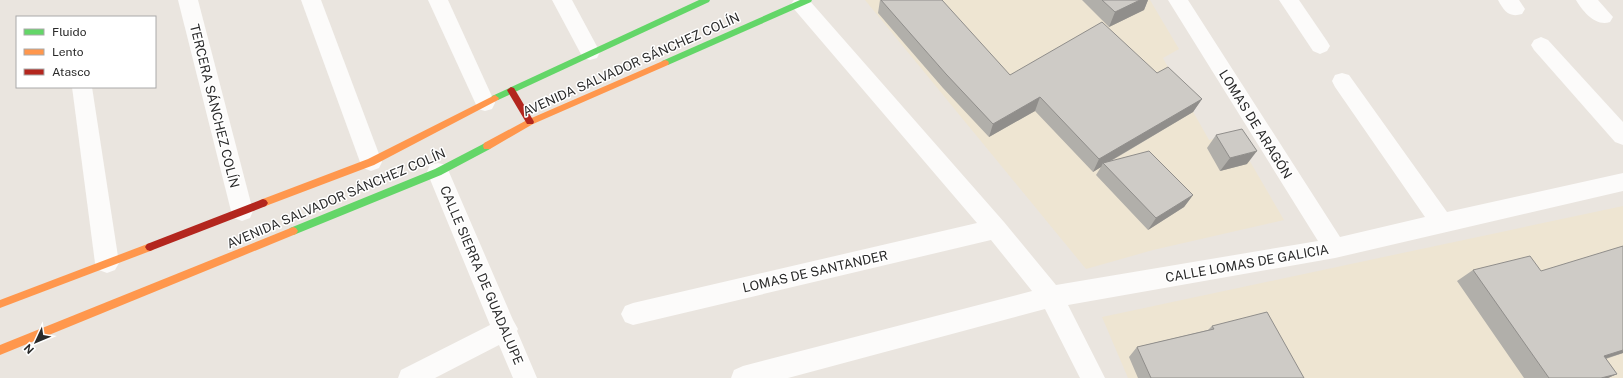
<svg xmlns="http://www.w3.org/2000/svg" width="1623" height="378" font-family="'Public Sans',sans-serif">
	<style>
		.education { fill: #eee5d2 }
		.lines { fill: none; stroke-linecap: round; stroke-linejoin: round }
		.street { fill: #fcfbfa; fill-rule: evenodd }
		.fast { fill: #63d668; fill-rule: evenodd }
		.slow { fill: #ff974d; fill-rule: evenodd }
		.jam { fill: #b3261e; fill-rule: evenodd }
		.wall { fill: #b1afaa }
		.shaded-wall { fill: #908e8b }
		.building { fill: #cecbc6; stroke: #908e8b }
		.labels { text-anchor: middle; stroke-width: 3; stroke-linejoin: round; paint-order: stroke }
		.street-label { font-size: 13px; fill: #2a2a2a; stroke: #fff }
	</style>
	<rect width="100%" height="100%" fill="#eae5df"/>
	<g class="education">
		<path d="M 865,0 L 1150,0 L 1179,49 L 1163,58 L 1209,140 L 1234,134 L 1284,220 L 1153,250 L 1086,269 Z"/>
		<path d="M 1623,206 L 1623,378 L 1128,378 L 1102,317 Z"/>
	</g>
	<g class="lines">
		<g class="street">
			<path d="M 178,0 L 198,0 L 253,211 L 250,218 L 242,221 L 234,218 L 231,211 Z"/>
			<path d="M 301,0 L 321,0 L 382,162 L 379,168 L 371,171 L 363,168 L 360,162 Z"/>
			<path d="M 428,0 L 448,0 L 495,103 L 492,109 L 485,111 L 478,109 Z"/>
			<path d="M 552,0 L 572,0 L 600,52 L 597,58 L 590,60 L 583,58 Z"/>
			<path d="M 794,0 L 809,0 L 1004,222 L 1056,285 L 1318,241 L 1168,0 L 1188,0 L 1340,237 L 1425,217 L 1335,87 L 1332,81 L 1335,75 L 1342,73 L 1349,75 L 1447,212 L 1623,173 L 1623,191 L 1335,258 L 1068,305 L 1105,378 L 1080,378 L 1045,309 L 788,378 L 731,378 L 734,370 L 743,366 L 1032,291 L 991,240 L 633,325 L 625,322 L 621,314 L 625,306 L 633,303 L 977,223 L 794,9 L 791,4 Z"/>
			<path d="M 1279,0 L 1299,0 L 1327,41 L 1330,46 L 1327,51 L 1320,54 L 1313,51 Z"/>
			<path d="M 1498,0 L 1519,0 L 1525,9 L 1522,14 C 1509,18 1504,11 1498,0 Z"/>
			<path d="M 1576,0 L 1598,0 L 1613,17 L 1610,22 C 1596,27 1583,12 1576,0 Z"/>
			<path d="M 1541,37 L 1548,40 L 1623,122 L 1623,145 L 1615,142 L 1534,50 L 1531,45 L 1534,40 Z"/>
			<path d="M 72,87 L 92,87 L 119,263 L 115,270 L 107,273 L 99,270 L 95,263 Z"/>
			<path d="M 438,163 L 446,165 L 449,172 L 513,320 L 518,329 L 517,331 L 537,378 L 513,378 L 499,345 L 435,378 L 398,378 L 401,370 L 490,325 L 427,172 L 430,165 Z"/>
		</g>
		<g class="fast">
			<path d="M 699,0 L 710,0 L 709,2 L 498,100 L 492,100 L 491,98 L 492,96 Z"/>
			<path d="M 800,0 L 812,0 L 811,2 L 668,65 L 662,65 L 661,63 L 662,61 Z"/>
			<path d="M 487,142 L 490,143 L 491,146 L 490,149 L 441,175 L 296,234 L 293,235 L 290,234 L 288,231 L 290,228 L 435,169 Z"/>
		</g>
		<g class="slow">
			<path d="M 665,60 L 668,61 L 669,63 L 668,65 L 533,124 L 490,149 L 484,149 L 483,146 L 484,143 L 527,120 Z"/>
			<path d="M 495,95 L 499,98 L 498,100 L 374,165 L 263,207 L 260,206 L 258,203 L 260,200 L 368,159 Z"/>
			<path d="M 293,227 L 296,228 L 298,231 L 296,234 L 0,355 L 0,345 Z"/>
			<path d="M 150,243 L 153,244 L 155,247 L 153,250 L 0,308 L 0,300 Z"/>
		</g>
		<g class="jam">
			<path d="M 511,87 L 514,88 L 533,120 L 534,122 L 533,124 L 527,124 L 508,92 L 507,90 Z"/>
			<path d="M 263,199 L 266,200 L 268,203 L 266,206 L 150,251 L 147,250 L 145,247 L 147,244 Z"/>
		</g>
	</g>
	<g class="wall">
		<path d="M 880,0 L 881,0 L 1010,75 L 1157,73 L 1202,99 L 1193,112 L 1111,161 L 1193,195 L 1184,207 L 1148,230 L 1096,175 L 1101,167 L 1093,172 L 1035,111 L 989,137 L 943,88 L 878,13 Z"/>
		<path d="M 1082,0 L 1148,0 L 1144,10 L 1109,27 Z"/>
		<path d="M 1216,135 L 1247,164 L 1220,171 L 1207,148 Z"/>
		<path d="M 1473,270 L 1541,271 L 1623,353 L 1606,359 L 1617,374 L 1608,378 L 1524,378 L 1457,281 Z"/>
		<path d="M 1212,326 L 1304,378 L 1138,378 L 1129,357 L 1137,347 L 1208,330 Z"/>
	</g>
	<g class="shaded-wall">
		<path d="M 1140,0 L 1148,0 L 1144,10 L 1109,27 L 1115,12 Z"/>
		<path d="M 1040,97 L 1035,111 L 989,137 L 993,124 Z"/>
		<path d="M 1202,99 L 1193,112 L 1105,164 L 1103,163 L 1101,167 L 1093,172 L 1099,159 Z"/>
		<path d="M 1257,151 L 1247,164 L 1220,171 L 1230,158 Z"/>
		<path d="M 1193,195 L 1184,207 L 1148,230 L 1156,218 Z"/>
		<path d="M 1623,350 L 1623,353 L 1584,365 L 1604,356 Z"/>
		<path d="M 1617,374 L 1608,378 L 1601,378 Z"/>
	</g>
	<g class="building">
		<path d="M 881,0 L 942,0 L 1010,75 L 1102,22 L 1157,73 L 1168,67 L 1202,99 L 1099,159 L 1040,97 L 993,124 L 946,74 Z"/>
		<path d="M 1102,0 L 1140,0 L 1115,12 Z"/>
		<path d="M 1242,129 L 1257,151 L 1230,158 L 1216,135 Z"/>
		<path d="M 1149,151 L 1193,195 L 1156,218 L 1103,163 Z"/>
		<path d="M 1623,246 L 1623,350 L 1604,356 L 1617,374 L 1601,378 L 1549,378 L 1473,270 L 1530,256 L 1541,271 Z"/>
		<path d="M 1267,312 L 1304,378 L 1151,378 L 1137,347 L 1214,329 L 1212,326 Z"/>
	</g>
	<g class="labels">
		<g class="street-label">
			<text transform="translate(631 64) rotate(-24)" y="5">AVENIDA SALVADOR SÁNCHEZ COLÍN</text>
			<text transform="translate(215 106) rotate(76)" y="5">TERCERA SÁNCHEZ COLÍN</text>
			<text transform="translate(1256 124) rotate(58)" y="5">LOMAS DE ARAGÓN</text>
			<text transform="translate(336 198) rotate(-23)" y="5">AVENIDA SALVADOR SÁNCHEZ COLÍN</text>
			<text transform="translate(1247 263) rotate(-10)" y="5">CALLE LOMAS DE GALICIA</text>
			<text transform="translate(815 271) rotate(-13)" y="5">LOMAS DE SANTANDER</text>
			<text transform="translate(482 275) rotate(67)" y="5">CALLE SIERRA DE GUADALUPE</text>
		</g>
	</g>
	<rect x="16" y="16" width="140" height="72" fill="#ffffff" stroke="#aaaaaa"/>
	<rect x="24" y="29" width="20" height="6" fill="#63d668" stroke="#aaaaaa"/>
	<text x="52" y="36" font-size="12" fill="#2a2a2a">Fluido</text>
	<rect x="24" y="49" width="20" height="6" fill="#ff974d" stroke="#aaaaaa"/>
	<text x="52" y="56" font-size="12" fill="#2a2a2a">Lento</text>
	<rect x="24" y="69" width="20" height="6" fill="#b3261e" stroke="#aaaaaa"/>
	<text x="52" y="76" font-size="12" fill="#2a2a2a">Atasco</text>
	<g transform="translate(36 342) rotate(226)" stroke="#ffffff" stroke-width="3" paint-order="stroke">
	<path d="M0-3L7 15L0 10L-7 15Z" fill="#2a2a2a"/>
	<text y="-6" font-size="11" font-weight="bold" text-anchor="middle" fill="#2a2a2a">N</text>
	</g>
</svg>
